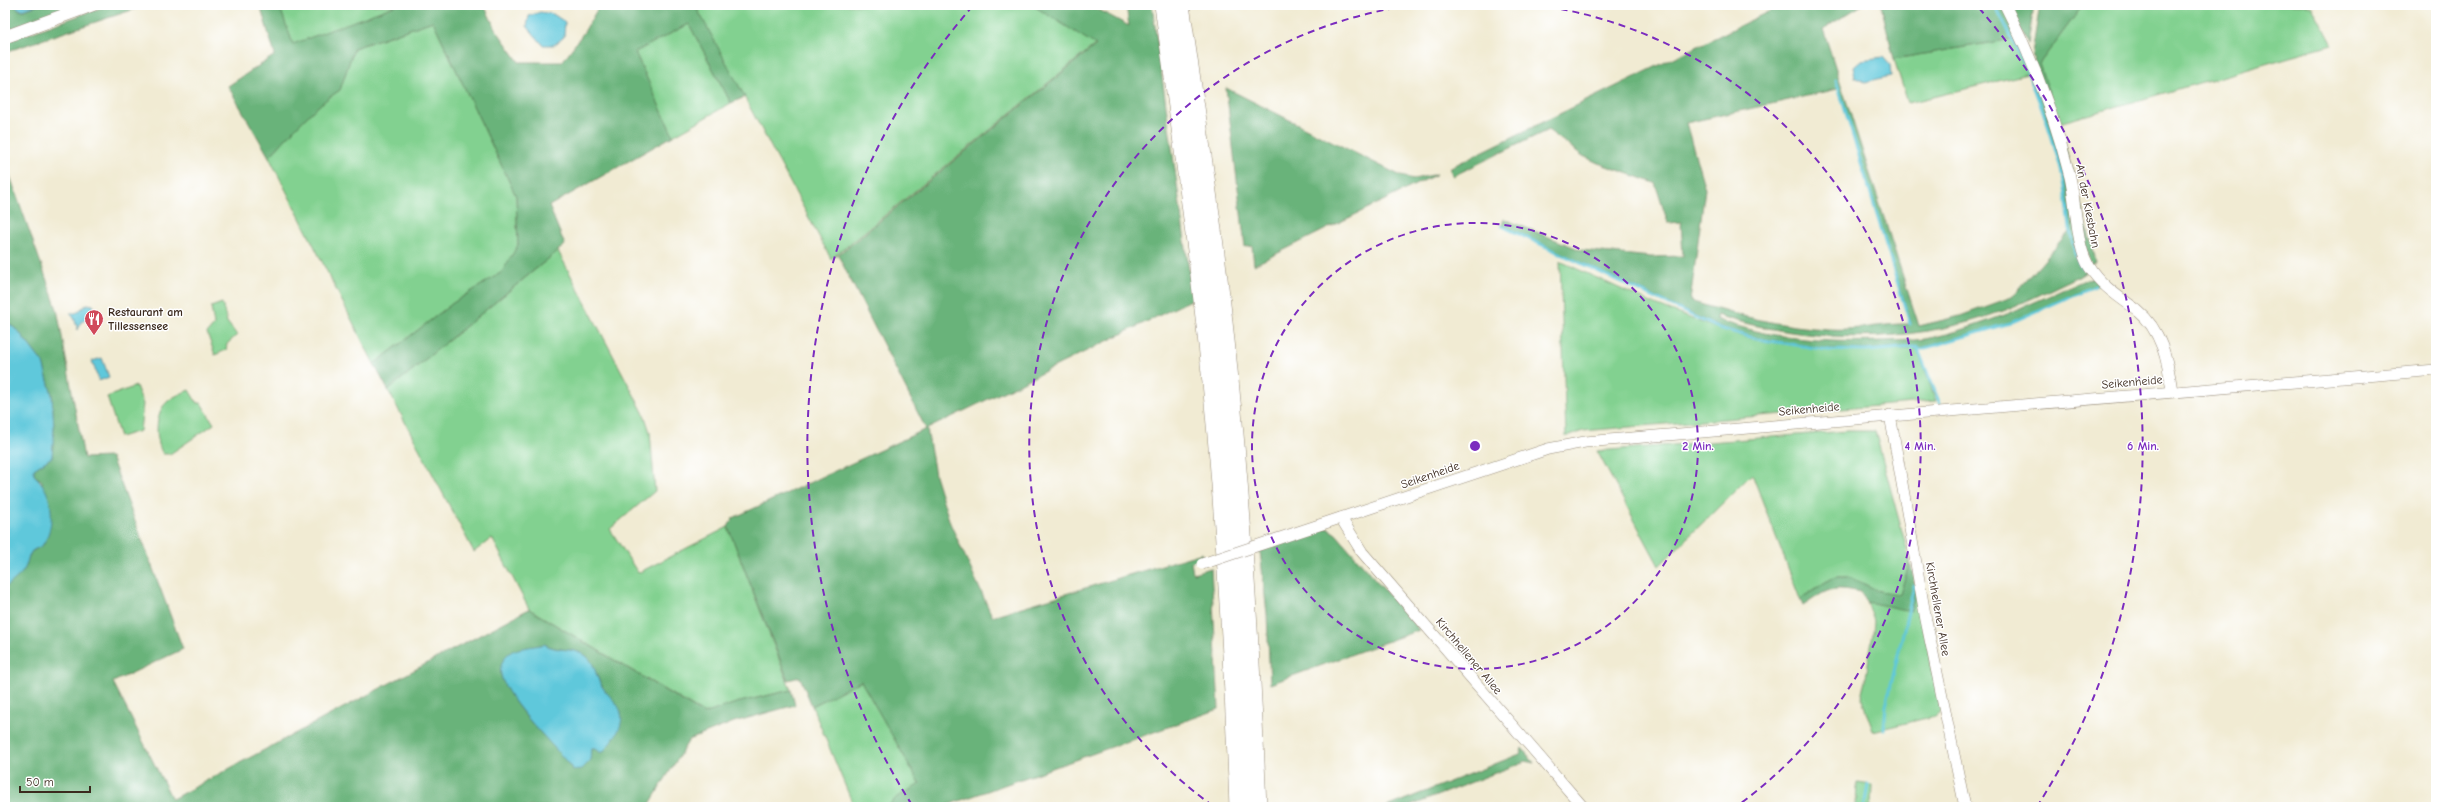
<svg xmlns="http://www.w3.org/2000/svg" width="2441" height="812" font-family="'Comic Neue',sans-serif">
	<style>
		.green { fill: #82d190; stroke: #5e7e57 }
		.forest { fill: #69b37a; stroke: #526e4c; fill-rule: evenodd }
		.water { fill: #5fc8db; stroke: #4d797c }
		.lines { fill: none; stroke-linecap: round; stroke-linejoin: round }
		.stream { stroke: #5fc8db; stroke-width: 3 }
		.minor-casing { stroke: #968a78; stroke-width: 12 }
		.tertiary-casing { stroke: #968a78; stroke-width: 14 }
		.motorway-casing { stroke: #968a78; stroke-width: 20 }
		.minor { stroke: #fff; stroke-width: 11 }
		.tertiary { stroke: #fff; stroke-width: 13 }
		.motorway { stroke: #fff; stroke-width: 19 }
		.minor-bridge-casing { stroke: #968a78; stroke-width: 12; stroke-linecap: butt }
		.minor-bridge { stroke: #fff; stroke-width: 11 }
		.ring { fill: none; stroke: #7b2cbf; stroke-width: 2; stroke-dasharray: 7 5 }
		.labels { text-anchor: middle; stroke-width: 3; stroke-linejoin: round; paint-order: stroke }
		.street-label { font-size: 12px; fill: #3b2a1e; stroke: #fff }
		.poi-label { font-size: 12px; font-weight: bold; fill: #3b2a1e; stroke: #fff; text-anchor: start }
		.centre { fill: #7b2cbf; stroke: #fff; stroke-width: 2 }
		.ring-label { font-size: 12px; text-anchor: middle; font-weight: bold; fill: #7b2cbf; stroke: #fff; stroke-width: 3; stroke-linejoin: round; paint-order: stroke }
	</style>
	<rect width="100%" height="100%" fill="#fff"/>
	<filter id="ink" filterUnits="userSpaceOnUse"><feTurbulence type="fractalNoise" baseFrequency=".025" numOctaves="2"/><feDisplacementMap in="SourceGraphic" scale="8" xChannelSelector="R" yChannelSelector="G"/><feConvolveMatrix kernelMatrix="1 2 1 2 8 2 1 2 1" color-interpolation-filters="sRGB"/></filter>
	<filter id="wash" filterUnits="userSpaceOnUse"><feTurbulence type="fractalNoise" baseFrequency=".012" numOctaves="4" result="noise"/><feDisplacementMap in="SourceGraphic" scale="16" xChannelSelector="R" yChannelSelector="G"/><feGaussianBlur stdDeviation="0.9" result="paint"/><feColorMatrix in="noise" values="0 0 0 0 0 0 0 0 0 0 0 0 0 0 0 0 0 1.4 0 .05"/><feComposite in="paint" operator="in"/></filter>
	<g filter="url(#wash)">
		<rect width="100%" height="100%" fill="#f1ebd3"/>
		<g class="green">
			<path d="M 279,5 L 397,5 L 293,45 Z"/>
			<path d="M 695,5 L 1032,5 L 1096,44 L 831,259 Z"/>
			<path d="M 2083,5 L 2311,5 L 2332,45 L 2059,123 L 2039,64 Z"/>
			<path d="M 433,21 L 516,196 L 518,246 L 502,272 L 453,303 L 374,364 L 269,157 C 292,133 311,108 340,90 L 354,48 Z"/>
			<path d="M 689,24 L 731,103 L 673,136 L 635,52 Z"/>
			<path d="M 2012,39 L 2027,74 L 1908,103 L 1894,59 Z"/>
			<path d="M 558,251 L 644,414 L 650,432 L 655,491 L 610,529 L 638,573 L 728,527 L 791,690 L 736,703 L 705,714 L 529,609 L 492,538 L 474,552 L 388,390 Z"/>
			<path d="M 1560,261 L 1658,306 L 1716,328 L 1756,340 L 1827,350 L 1917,349 L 1936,401 L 1583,431 L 1566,437 Z"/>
			<path d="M 222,303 L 227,322 L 237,335 L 227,344 L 226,350 L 215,355 L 207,333 L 214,325 L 211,307 Z"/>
			<path d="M 136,386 L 143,404 L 140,431 L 120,437 L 107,397 Z"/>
			<path d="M 189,390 L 197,403 L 201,403 L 214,424 L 170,454 L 163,454 C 155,441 154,413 167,402 C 172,397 182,393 189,390 Z"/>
			<path d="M 1847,431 L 1875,431 L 1910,561 L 1900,595 L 1879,591 L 1849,577 L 1837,577 L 1830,579 L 1800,599 L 1752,474 L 1659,566 L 1597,451 Z"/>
			<path d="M 1916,590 L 1941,711 L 1935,716 L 1873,731 L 1861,697 L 1866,677 L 1873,633 L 1874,621 L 1867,602 L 1888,605 Z"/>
			<path d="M 861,681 L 921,785 L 897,797 L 887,807 L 854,807 L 812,706 Z"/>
			<path d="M 1857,783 L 1872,785 L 1871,807 L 1856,807 Z"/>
		</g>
		<g class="forest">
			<path d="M 5,5 L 14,5 L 21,11 L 39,5 L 78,5 L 5,31 Z"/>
			<path d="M 109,5 L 147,5 L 5,52 L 5,42 Z"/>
			<path d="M 260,5 L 279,5 L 293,44 L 397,5 L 455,5 L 457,8 L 458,5 L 484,5 L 495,28 L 519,62 L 562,62 L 584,32 L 598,8 L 597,5 L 695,5 L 745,97 L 731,103 L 689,24 L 635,52 L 673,136 L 549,206 L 565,245 L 388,390 L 374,364 L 453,303 L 502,272 L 518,245 L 516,196 L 433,21 L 354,48 L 340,90 C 311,108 292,133 269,157 L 228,86 L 275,55 Z"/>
			<path d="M 1032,5 L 1090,5 L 1129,26 L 1126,5 L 1152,5 L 1193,299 L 927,429 L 935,475 L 950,523 L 992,616 L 1202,553 L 1202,559 L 1191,562 L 1193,573 L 1211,568 L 1219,709 L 942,807 L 887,807 L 897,797 L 920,784 L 861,681 L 812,706 L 800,677 L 788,680 L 728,527 L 733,518 L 926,429 L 838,255 L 1096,45 Z"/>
			<path d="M 1782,5 L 1862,5 L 1823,29 L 1919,326 L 1960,316 L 2012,297 L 2070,231 L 2075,253 L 2082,267 C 2068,240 2071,207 2064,178 C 2050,119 2024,58 1996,5 L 2003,5 L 2026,50 L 2062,154 L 2086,271 L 2077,277 C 2049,290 2021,305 1991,315 C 1905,345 1803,343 1717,315 L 1716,319 C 1770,339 1825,343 1883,341 C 1896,340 1911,341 1925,339 C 1982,328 2034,302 2087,279 L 2093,278 L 2100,284 L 2011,322 L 1922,348 L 1913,346 L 1866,350 L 1828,349 L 1757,338 L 1717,326 L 1502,225 L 1504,219 L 1581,250 L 1651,257 L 1683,256 L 1681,222 L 1668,223 L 1655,183 L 1598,163 L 1583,156 L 1548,130 L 1453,176 L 1449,168 ZM 1836,80 L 1911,324 C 1883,323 1856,331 1828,329 C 1781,327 1735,315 1690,301 L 1705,189 L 1686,123 L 1838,89 Z"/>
			<path d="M 1881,5 L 1995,5 L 2012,39 L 1894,59 Z"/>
			<path d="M 2007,5 L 2034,5 L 2028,44 Z"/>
			<path d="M 2040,5 L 2083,5 L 2039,64 L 2059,123 L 2096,261 L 2090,264 L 2032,53 Z"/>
			<path d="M 1226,88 L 1401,176 L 1414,179 L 1437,174 L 1254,265 L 1252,246 L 1245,247 Z"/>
			<path d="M 5,162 L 57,309 L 84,458 L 111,457 L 183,649 L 113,682 L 172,799 L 529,609 L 704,714 L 736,703 L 791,690 L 795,705 L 734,722 L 689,740 L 648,807 L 5,807 L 5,588 L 24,570 L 31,552 L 44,544 L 42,481 L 34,475 L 34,469 L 52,457 L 54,429 L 52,395 L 43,363 L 19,332 L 5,320 ZM 544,644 C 557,652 574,647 586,656 C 595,663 595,675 601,684 C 605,692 610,698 616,704 L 598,752 L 596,749 L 591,749 L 590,756 L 573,770 C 551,739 513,712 501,675 L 509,653 Z"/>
			<path d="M 1327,528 L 1336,534 L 1419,630 L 1270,684 L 1267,614 L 1260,551 Z"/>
			<path d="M 1910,561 L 1916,590 L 1911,611 L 1867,602 L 1860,592 C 1830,585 1827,590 1803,606 L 1800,599 L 1830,579 L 1837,577 L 1849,577 L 1879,591 L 1900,594 Z"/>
			<path d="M 1522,748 L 1534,763 L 1526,761 L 1408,807 L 1386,807 L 1520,754 Z"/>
		</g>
		<g class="water">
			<path d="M 14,5 L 39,5 L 21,10 Z"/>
			<path d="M 540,12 L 553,14 L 565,22 L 564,37 L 554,45 L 543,45 L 527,26 L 529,16 Z"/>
			<path d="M 1883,57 L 1890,65 L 1891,76 L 1865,82 L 1855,77 L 1853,67 L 1861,60 Z"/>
			<path d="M 87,304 L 93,305 L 95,310 L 91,317 L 81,322 L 78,330 L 74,318 L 70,313 L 76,313 Z"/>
			<path d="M 5,320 L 19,332 L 43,363 L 52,395 L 54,429 L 52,457 L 34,469 L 34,475 C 52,490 57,521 44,543 C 42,547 36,548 32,551 C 28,555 28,563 25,568 C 21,576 11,582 5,588 Z"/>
			<path d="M 102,358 L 109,377 L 99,381 L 92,361 Z"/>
			<path d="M 544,644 C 557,652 572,647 585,655 C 594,661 595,672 599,681 C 603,690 610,696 616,703 C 630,721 615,737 604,751 L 601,753 L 596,749 L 591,749 L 590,761 L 582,769 L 573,770 C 555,745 507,703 501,675 C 499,667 503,658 509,653 C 517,647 534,647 544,644 Z"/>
		</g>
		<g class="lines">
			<g class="stream">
				<path d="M 1995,5 C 2024,59 2049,118 2063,178 C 2070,207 2067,241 2081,267"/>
				<path d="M 1836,80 L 1910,324"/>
				<path d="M 1502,226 L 1716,327 L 1757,339 L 1828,350 L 1866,351 L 1913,347 L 1922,349 L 2010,323 L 2094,286"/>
				<path d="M 1917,347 L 1940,404"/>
				<path d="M 1884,729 L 1886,706 L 1914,586"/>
				<path d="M 1864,807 L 1868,785"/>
			</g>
		</g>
	</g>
	<g filter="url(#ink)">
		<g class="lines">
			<defs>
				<g id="minor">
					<path d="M 2005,5 C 2033,60 2055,117 2070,177 C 2076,202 2076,244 2088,265 C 2100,285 2119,297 2137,310 C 2162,330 2168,362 2172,391"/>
					<path d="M 1890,415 L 1926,620 L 1965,807"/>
					<path d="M 1341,518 L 1362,552 L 1583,807"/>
					<path d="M 1268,542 L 1548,449 L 1585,442 L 2436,370"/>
				</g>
				<path id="tertiary" d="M 5,37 L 92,5"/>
				<g id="motorway">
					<path d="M 1164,5 C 1186,164 1209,324 1221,484 C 1229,591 1235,699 1239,807"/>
					<path d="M 1180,5 C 1192,88 1205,171 1215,254 C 1238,437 1249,623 1257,807"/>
				</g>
			</defs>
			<use href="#minor" class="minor-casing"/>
			<use href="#tertiary" class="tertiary-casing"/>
			<use href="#motorway" class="motorway-casing"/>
			<use href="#minor" class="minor"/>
			<use href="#tertiary" class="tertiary"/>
			<use href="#motorway" class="motorway"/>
			<defs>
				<path id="minor-bridge" d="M 1202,564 L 1268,542"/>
			</defs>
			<use href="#minor-bridge" class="minor-bridge-casing"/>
			<use href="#minor-bridge" class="minor-bridge"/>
		</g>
	</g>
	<g class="ring">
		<circle cx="1475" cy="446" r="223"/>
		<path d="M1213 806A445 445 0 0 1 1413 5M1537 5A445 445 0 0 1 1737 806"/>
		<path d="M912 805A668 668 0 0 1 971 8M1979 8A668 668 0 0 1 2038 805"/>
	</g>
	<defs>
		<symbol id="restaurant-pin" viewBox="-11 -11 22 30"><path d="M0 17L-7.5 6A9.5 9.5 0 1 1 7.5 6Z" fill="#d1495b" stroke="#fff"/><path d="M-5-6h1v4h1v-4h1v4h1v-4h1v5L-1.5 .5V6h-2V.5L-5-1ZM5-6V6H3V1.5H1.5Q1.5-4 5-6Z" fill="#fff"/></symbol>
	</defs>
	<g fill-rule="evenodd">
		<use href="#restaurant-pin" x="83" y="308" width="22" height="30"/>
	</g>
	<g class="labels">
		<g class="street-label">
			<text transform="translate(2088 206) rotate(79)" y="4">An der Kiesbahn</text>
			<text transform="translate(2132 382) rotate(-5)" y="4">Seikenheide</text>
			<text transform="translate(1809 409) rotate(-5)" y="4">Seikenheide</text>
			<text transform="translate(1430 475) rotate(-19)" y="4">Seikenheide</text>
			<text transform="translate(1938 609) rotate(80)" y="4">Kirchhellener Allee</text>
			<text transform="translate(1469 656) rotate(50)" y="4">Kirchhellener Allee</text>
		</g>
		<g class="poi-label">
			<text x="108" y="316">Restaurant am<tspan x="108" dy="14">Tillessensee</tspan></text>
		</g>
	</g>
	<circle cx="1475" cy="446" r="6" class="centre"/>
	<g class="ring-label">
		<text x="1698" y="450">2 Min.</text>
		<text x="1920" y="450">4 Min.</text>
		<text x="2143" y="450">6 Min.</text>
	</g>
	<rect width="2441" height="812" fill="none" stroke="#fff" stroke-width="20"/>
	<path d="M20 786v6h70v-6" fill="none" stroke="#3b2a1e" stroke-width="2"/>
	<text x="26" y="786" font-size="12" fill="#3b2a1e" stroke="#ffffff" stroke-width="3" paint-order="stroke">50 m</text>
</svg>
